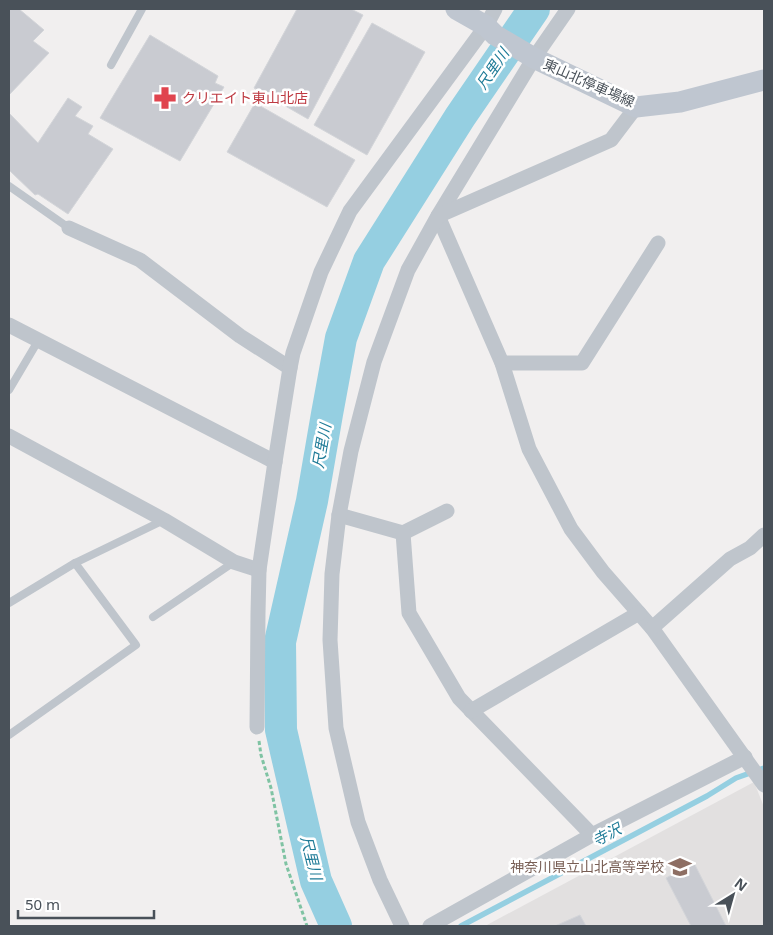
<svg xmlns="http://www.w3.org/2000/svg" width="773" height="935" font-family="'Noto Sans','Noto Sans JP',sans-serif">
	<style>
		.education { fill: #e2e0e0 }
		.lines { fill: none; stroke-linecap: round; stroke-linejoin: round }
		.stream { stroke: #95cfe1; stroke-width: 5.5 }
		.river { stroke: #95cfe1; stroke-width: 32 }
		.building { fill: #c9cbd1; stroke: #d3d5d9 }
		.path { stroke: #7fc3a3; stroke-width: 3; stroke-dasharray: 4 2.5; stroke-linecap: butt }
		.lane { stroke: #bfc5cc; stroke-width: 8 }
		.street { stroke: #bfc5cc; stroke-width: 15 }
		.secondary { stroke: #bfc6d0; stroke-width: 21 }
		.labels { text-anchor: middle; stroke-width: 5; stroke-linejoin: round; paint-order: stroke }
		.street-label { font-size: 14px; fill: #495159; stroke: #fff }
		.health-label { font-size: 14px; fill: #be3a42; stroke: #fff; text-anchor: start }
		.education-label { font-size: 14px; fill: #785e54; stroke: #fff; text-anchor: end }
		.water-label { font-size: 15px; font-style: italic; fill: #1e7b97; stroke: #fff }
	</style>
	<rect width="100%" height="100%" fill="#f1efef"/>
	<path class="education" d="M 754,782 L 764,807 L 764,926 L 485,926 Z"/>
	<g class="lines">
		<path class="stream" d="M 461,926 L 707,796 L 736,778 L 764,768"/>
		<path class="river" d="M 336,926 L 316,881 L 281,730 L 280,642 L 312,501 L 327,414 L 341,338 L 369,261 L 460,117 L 534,9"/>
	</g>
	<g class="building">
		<path d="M 9,9 L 19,9 L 44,30 L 33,41 L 49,53 L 9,95 Z"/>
		<path d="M 297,9 L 351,9 L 363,15 L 308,119 L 254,88 Z"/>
		<path d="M 372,23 L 425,52 L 367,155 L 314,125 Z"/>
		<path d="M 150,35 L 218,76 L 215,83 L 224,87 L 180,161 L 100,118 Z"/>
		<path d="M 68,98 L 82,107 L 75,116 L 93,126 L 88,134 L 113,149 L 68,214 L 38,194 L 35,195 L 9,170 L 9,113 L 38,143 Z"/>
		<path d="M 255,103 L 355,160 L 327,207 L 227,152 Z"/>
		<path d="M 694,863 L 726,926 L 691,926 L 666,878 Z"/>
		<path d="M 580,915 L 586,926 L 555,926 Z"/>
	</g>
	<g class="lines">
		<path class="path" d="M 259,741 L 261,755 L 271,788 L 286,864 L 307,926"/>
		<g class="lane">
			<path d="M 111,65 L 142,9"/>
			<path d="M 9,186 L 69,228"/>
			<path d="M 9,390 L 38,341"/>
			<path d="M 9,603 L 75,563 L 164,520"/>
			<path d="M 153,617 L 234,562"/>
			<path d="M 9,735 L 136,645 L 75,563"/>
		</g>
		<g class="street">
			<path d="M 568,9 L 534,58 L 438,216 L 502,363 L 529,449 L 571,529 L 603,572 L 652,628 L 764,785"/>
			<path d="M 69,228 L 140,260 L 240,336 L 290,368"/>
			<path d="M 9,325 L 275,462"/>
			<path d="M 502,363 L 582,363 L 658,243"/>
			<path d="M 9,436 L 164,520 L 234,562 L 259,570"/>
			<path d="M 339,515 L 403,533 L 447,511"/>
			<path d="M 403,533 L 409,613 L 459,698 L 592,835"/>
			<path d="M 652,628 L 730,559 L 750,548 L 764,535"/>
			<path d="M 471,711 L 639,613"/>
			<path d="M 257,727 L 258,613 L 259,570 L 275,462 L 290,368 L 293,353 L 321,272 L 350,211 L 486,26 L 495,9"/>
			<path d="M 402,926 L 380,880 L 358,822 L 336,728 L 330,640 L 332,574 L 339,515 L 351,451 L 374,362 L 408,270 L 438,216 L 611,140 L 636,107"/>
			<path d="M 430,926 L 592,835 L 745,757"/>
		</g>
		<path class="secondary" d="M 456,9 L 486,26 L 495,35 L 534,58 L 636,107 L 680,102 L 764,80"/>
	</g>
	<defs>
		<symbol id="pharmacy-bare" viewBox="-9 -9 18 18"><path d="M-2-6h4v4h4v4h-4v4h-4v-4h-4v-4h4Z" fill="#e0444e" stroke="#fff" stroke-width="2.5" paint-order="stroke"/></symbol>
		<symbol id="school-bare" viewBox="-9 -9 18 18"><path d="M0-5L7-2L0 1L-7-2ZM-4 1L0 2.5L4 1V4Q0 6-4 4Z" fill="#8d6e63" stroke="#fff" stroke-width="2.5" paint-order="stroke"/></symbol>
	</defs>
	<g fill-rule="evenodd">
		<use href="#pharmacy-bare" x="149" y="82" width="32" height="32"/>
		<use href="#school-bare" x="664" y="851" width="32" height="32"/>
	</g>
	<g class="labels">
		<g class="street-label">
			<text transform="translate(589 83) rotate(24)" y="5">東山北停車場線</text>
		</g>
		<g class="health-label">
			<text x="182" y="103">クリエイト東山北店</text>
		</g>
		<g class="education-label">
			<text x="664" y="872">神奈川県立山北高等学校</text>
		</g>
		<g class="water-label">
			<text transform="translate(493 69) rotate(-56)" y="5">尺里川</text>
			<text transform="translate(322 446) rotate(-80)" y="5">尺里川</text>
			<text transform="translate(607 835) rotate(-28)" y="5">寺沢</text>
			<text transform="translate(311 858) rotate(76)" y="5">尺里川</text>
		</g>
	</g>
	<rect width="773" height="935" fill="none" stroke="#495159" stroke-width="20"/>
	<g transform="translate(733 895) rotate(37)" stroke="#ffffff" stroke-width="4" paint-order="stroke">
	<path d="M0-4L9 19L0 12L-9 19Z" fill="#495159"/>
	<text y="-8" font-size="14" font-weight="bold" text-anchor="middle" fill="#495159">N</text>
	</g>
	<path d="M18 910v8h136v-8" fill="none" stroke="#495159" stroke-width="2.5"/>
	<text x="25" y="910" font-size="15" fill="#495159" stroke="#ffffff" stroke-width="4" paint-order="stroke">50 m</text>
</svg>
